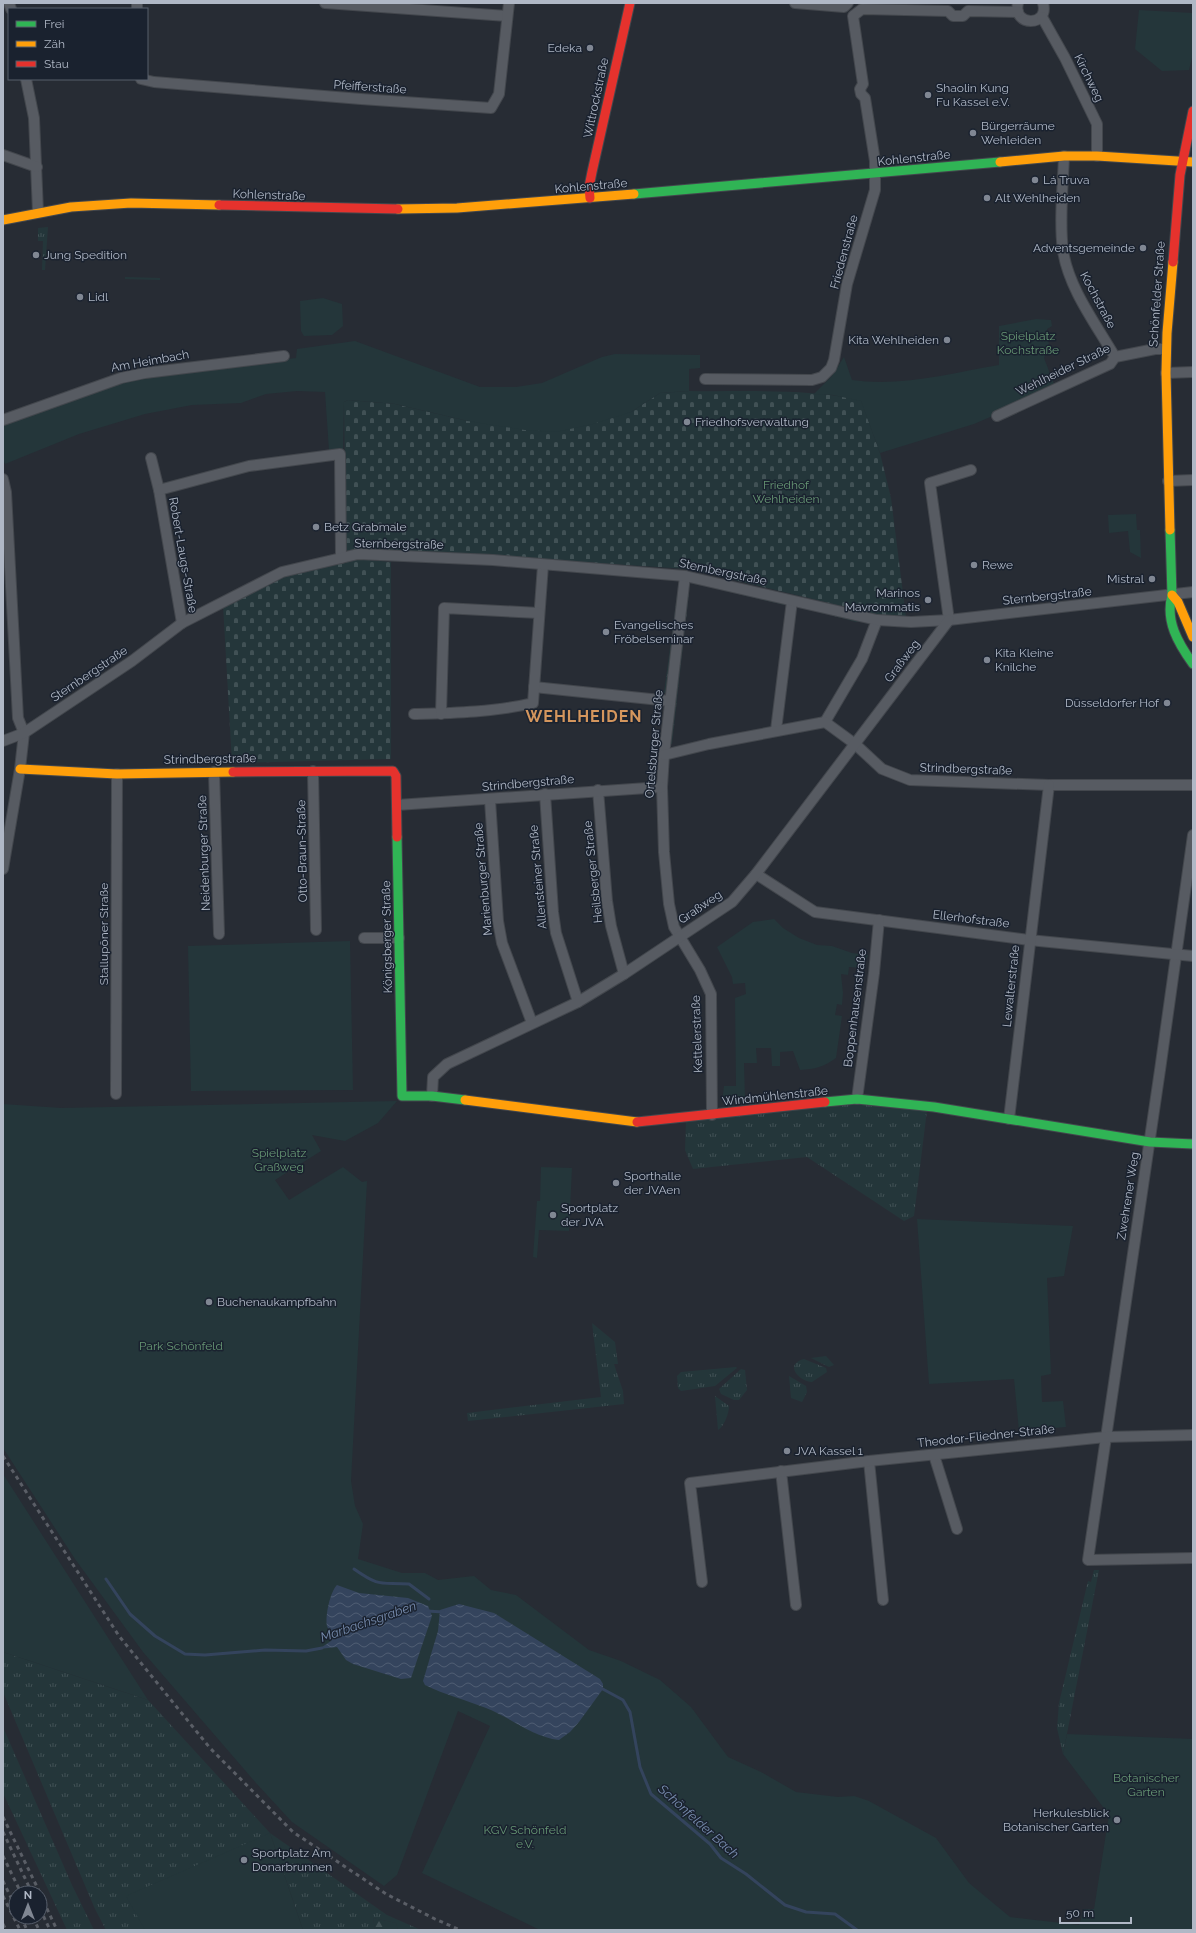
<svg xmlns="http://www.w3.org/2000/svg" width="1196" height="1933" font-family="Raleway,sans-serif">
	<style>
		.grass { fill: url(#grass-tufts) }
		.forest { fill: url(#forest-firs) }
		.cemetery { fill: url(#cemetery-stones) }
		.green { fill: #24363a }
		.water { fill: url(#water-waves) }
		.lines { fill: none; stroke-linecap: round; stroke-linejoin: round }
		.stream { stroke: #34445d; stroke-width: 3 }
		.street-casing { stroke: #43474d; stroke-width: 12 }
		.fast-casing { stroke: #43474d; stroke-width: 11 }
		.slow-casing { stroke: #43474d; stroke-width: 11 }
		.jam-casing { stroke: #43474d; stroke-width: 11 }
		.street { stroke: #575b62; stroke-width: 10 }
		.fast { stroke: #30b455; stroke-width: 9 }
		.slow { stroke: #ff9f0a; stroke-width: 9 }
		.jam { stroke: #e5322d; stroke-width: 9 }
		.rail { stroke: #5a5e66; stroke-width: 3; stroke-dasharray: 4 4; stroke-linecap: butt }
		.poi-dot { fill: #808793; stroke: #1a222f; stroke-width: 1.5 }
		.labels { text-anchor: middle; stroke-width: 3; stroke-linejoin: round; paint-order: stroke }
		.poi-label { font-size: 12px; fill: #b0b8c6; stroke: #1a222f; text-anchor: start }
		.street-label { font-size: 12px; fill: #b0b8c6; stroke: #1a222f }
		.park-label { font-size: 12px; fill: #679774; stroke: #1a222f }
		.water-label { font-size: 13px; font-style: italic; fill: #788daf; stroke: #1a222f }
		.district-label { font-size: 16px; font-weight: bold; letter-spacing: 1px; fill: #d4965d; stroke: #1a222f }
	</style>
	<defs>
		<pattern id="grass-tufts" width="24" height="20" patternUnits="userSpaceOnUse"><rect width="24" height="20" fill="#24363a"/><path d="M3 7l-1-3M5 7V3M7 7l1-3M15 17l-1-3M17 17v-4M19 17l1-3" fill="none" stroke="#415155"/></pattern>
		<pattern id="forest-firs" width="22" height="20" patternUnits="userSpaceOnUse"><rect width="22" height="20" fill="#24363a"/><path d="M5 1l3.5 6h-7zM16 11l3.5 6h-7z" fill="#415155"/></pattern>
		<pattern id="cemetery-stones" width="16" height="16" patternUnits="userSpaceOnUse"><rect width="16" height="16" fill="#24363a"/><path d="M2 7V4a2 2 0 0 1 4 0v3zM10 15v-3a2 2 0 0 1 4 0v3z" fill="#415155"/></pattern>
		<pattern id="water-waves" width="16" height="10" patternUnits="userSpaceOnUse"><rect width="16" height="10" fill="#34445d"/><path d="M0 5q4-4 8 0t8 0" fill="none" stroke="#4f5d73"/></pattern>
	</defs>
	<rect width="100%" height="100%" fill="#272c34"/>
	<g class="grass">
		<path d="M 48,227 L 45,270 L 42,270 L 43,241 L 38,241 L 38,228 Z"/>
		<path d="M 125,277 L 160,278 L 160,280 L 125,279 Z"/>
		<path d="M 694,582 L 785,603 L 784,605 L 693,583 Z"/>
		<path d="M 689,593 L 672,744 L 670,744 L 688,594 Z"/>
		<path d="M 677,595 L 678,596 L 666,693 L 664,693 Z"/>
		<path d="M 797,606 L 860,621 L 856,622 Z"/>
		<path d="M 857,1103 L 927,1110 L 914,1216 L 904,1221 L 807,1157 L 693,1169 L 685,1150 L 686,1121 Z"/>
		<path d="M 592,1323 L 615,1342 L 618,1364 L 614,1364 L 623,1391 L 624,1404 L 468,1421 L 467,1413 L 601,1397 Z"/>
		<path d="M 826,1356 L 834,1365 L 829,1367 L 811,1358 Z"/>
		<path d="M 804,1359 L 826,1368 L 827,1372 L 812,1382 C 798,1381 784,1364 804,1359 Z"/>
		<path d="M 736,1367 L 737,1368 L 715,1386 L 681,1391 L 678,1388 L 677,1376 L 681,1372 Z"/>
		<path d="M 741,1369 L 745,1370 L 747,1390 L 739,1400 L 734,1400 L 721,1394 L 719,1389 Z"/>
		<path d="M 789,1376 L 806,1386 L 807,1392 L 802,1402 L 791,1398 Z"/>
		<path d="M 715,1396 L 729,1406 C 729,1414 724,1426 718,1430 Z"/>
		<path d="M 1094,1570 L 1099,1570 L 1063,1754 L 1057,1728 L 1059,1703 L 1088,1581 L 1091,1582 Z"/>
		<path d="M 3,1652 L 148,1700 L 270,1833 L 387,1915 L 421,1930 L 398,1930 L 396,1923 L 373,1918 L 375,1930 L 303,1930 L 270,1833 L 168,1930 L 106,1930 L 95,1909 L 3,1692 Z"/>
		<path d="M 3,1727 L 72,1885 L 94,1930 L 67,1930 L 3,1793 Z"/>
	</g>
	<path class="forest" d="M 373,1918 L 396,1923 L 398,1930 L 375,1930 Z"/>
	<g class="cemetery">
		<path d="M 689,391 C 746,392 804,388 861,400 L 880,453 L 891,498 L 906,617 L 879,615 L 688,569 L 394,550 L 359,549 L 346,551 L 344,402 L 348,400 L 395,404 L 468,421 L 631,412 L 660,393 Z"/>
		<path d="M 357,559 L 391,562 L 391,759 L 232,763 L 223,605 L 284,575 Z"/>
	</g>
	<g class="green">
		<path d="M 1139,10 L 1193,13 L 1193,54 L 1189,70 L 1162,71 L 1135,49 Z"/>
		<path d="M 323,298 L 342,304 L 343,326 L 332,335 L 304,336 L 301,331 L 300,301 Z"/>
		<path d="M 1036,319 L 1051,320 L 1052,326 L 1047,329 L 1049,346 L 1044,358 L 1054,384 L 1042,389 L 1041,395 L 974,424 L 880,453 L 861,401 L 833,395 L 814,394 L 831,377 L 844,357 L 852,380 C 901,387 952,373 999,365 L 999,326 Z"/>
		<path d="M 355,341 L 480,387 L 516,387 L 542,383 L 602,357 L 615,354 L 700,355 L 700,368 L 689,369 L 689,391 L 660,393 L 631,412 L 593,424 L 556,432 L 525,430 L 468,421 L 395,404 L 348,400 L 344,402 L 343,451 L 329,450 L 325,392 L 297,391 L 266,394 L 241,403 L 192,405 L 145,414 L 79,434 L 5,464 L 3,459 L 3,424 L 132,379 L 296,358 L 297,349 Z"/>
		<path d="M 1136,514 L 1137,530 L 1140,530 L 1141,558 L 1130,552 L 1128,531 L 1109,533 L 1108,515 Z"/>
		<path d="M 774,919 L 783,928 L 799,938 L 817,945 L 832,946 L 852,953 L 868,955 L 863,968 L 849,967 L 848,975 L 841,974 L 843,993 L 842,1005 L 837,1004 L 835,1015 L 842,1016 L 836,1058 C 824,1067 815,1069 800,1070 L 793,1051 L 780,1052 L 780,1066 L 772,1066 L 771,1048 L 756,1048 L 757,1063 L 744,1063 L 745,1098 L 722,1101 L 724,1086 L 736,1086 L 735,998 L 746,994 L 745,983 L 733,984 L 732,977 L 717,947 L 753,922 Z"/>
		<path d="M 350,941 L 353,1090 L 191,1091 L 188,946 Z"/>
		<path d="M 397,1101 L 378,1123 L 345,1141 L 312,1135 L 321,1151 L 275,1180 L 289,1200 L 343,1167 L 362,1182 L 367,1181 L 351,1481 L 355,1506 L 363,1524 L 358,1559 L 402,1573 L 425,1573 L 438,1580 L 474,1576 L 491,1590 L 516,1595 L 589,1650 L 621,1661 L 660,1680 L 691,1707 L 728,1757 L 761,1772 L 796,1792 L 838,1797 L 854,1796 L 869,1801 L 936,1838 L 969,1883 L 1010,1917 L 1079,1925 L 1084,1909 L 1094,1909 L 1109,1815 L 1063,1754 L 1067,1734 L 1193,1739 L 1193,1930 L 540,1930 L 422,1873 L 490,1726 L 458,1711 L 397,1875 L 384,1886 L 292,1822 L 256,1783 L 143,1652 L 75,1559 L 3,1448 L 3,1104 L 61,1108 Z"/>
		<path d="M 541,1167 L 572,1168 L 569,1231 L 539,1230 L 537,1258 L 533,1257 L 537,1201 L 540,1201 Z"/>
		<path d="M 917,1219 L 1073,1226 L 1064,1276 L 1047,1278 L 1051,1374 L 1041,1376 L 1042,1402 L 1063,1401 L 1066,1427 L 1019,1431 L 1014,1379 L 929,1384 Z"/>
		<path d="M 3,1474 L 148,1700 L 3,1652 Z"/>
		<path d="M 270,1833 L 303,1930 L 145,1930 L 126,1896 Z"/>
	</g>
	<g class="water">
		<path d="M 337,1585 L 359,1593 L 408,1598 L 428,1606 L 432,1616 L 411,1678 L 401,1679 L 353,1664 L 346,1660 L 337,1647 L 319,1649 L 331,1641 C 333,1634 329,1632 327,1626 C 325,1616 330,1592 337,1585 Z"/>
		<path d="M 459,1604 L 494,1613 L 600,1679 L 603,1684 L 603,1689 L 579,1722 L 570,1732 L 559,1740 C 532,1737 510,1717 486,1708 C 466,1700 445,1695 425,1685 L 423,1681 L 438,1631 L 440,1610 Z"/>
	</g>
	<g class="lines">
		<g class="stream">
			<path d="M 354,1569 C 381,1588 380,1582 409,1584 L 429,1599"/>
			<path d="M 106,1579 L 130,1614 L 155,1636 L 185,1654 L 205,1655 L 265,1650 L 306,1651 L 322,1648"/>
			<path d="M 427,1611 L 443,1612"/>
			<path d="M 599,1687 L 623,1700 L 630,1712 L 640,1767 L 651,1794 L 710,1844 L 721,1858 L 746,1874 L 785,1905 L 806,1912 L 835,1914 L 857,1930"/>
		</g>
		<defs>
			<g id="street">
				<path d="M 9,3 L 11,9"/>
				<path d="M 325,3 L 507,16"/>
				<path d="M 795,3 L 844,7 L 848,3"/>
				<path d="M 1018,3 C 1012,27 1050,27 1043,3"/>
				<path d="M 137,9 L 137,3"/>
				<path d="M 1042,17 L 1065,58 L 1097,124 L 1097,156"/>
				<path d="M 26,79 L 34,118 L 38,212"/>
				<path d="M 141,79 L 154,82 L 361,99 L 491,108 L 499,94 L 509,3"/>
				<path d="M 3,155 L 37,167"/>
				<path d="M 1064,156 C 1063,186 1059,221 1063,251 C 1069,289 1096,324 1115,357"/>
				<path d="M 1166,373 L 1193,372"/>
				<path d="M 705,379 L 812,380 L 822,377 L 831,368 L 834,360 L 847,284 L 875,190 L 875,161 L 865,98 L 861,94 L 860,89 L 863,84 L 853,16 L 862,9 L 948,11 L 953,16 L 963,16 L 968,11 L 1018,12"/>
				<path d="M 997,416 L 1110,364 L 1115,357 L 1155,349 L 1166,349"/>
				<path d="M 3,420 L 121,378 L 145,373 L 284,356"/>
				<path d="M 151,458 L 159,490 L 182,623"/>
				<path d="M 3,479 L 6,492 L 18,718 L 24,733 L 20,769 L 3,869"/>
				<path d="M 1168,481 L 1193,480"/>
				<path d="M 159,490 L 249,466 L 340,454 L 341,558"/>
				<path d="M 685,576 L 664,755 L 662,787 L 664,852 L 669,904 L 674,927 L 700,970 L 711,994 L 712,1115"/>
				<path d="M 949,620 L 930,483 L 971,470"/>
				<path d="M 534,687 L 670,701"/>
				<path d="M 414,714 C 452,713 496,712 533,703 L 543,565"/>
				<path d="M 441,714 L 444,608 L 539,613"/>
				<path d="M 825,722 L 862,659 L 877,620"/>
				<path d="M 776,730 L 792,601"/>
				<path d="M 3,741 L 24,733 L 132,661 L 182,623 L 282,572 L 358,554 L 493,560 L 685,576 L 877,620 L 911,622 L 949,620 L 1193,592"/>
				<path d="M 664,755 L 709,744 L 825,722 L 855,744 L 882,769 L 910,780 L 1049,785 L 1193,785"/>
				<path d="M 313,771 L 316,930"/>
				<path d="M 214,772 L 219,934"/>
				<path d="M 598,790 L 607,901 L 611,926 L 624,974"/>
				<path d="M 545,794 L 553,912 L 556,933 L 578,1002"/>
				<path d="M 490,800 L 498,921 L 502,943 L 532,1023"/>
				<path d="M 397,805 L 662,787"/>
				<path d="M 1193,835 L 1160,1070 L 1088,1560 L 1193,1558"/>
				<path d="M 756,874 L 815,912 L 1029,940 L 1193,956"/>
				<path d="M 364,938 L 399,938"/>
				<path d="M 116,1094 L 117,774"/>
				<path d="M 432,1096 L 433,1077 L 447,1064 L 578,1002 L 624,974 L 732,902 L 756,874 L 949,620"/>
				<path d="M 857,1099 L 874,973 L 879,920"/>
				<path d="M 1009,1119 L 1049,785"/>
				<path d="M 934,1455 L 957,1529"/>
				<path d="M 869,1461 L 883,1600"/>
				<path d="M 781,1471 L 796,1605"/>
				<path d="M 702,1582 L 690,1483 L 869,1461 L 1106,1437 L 1193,1435"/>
			</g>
			<g id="fast">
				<path d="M 634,194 L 1000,162"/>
				<path d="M 1170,530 L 1172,595 C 1165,621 1178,643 1193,664"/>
				<path d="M 397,837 L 402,1096 L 432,1096 L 465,1100"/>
				<path d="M 825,1102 L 857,1099 L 934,1107 L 1150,1142 L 1193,1144"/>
			</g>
			<g id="slow">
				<path d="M 1000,162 L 1064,156 L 1097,156 L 1193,162"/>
				<path d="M 398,209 L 457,208 L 634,194"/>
				<path d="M 3,220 L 71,207 L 131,203 L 219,205"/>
				<path d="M 1170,530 L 1166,373 L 1167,333 L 1173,262"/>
				<path d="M 1172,595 L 1178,602 L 1193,637"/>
				<path d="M 20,769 L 117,774 L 233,772"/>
				<path d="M 465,1100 L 637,1122"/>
			</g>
			<g id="jam">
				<path d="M 590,198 L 589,187 L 592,172 L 630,3"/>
				<path d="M 219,205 L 398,209"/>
				<path d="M 1173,262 L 1180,175 L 1193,111"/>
				<path d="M 233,772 L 393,771 L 396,776 L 397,837"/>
				<path d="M 637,1122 L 825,1102"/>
			</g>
		</defs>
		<use href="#street" class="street-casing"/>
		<use href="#fast" class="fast-casing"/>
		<use href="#slow" class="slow-casing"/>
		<use href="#jam" class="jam-casing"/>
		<use href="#street" class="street"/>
		<use href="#fast" class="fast"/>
		<use href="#slow" class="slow"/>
		<use href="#jam" class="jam"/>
		<g class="rail">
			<path d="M 3,1456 L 119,1636 L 210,1748 L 293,1832 L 386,1894 L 435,1919 L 460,1930"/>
			<path d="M 3,1817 L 40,1893"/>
			<path d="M 3,1832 L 32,1893"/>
			<path d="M 3,1856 L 21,1893"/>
			<path d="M 3,1881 L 16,1908"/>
			<path d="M 40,1894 L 57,1930"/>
			<path d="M 3,1896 L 20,1930"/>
			<path d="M 40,1909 L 50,1930"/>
			<path d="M 21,1917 L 27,1930"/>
			<path d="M 33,1917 L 39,1930"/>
			<path d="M 3,1924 L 6,1930"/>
		</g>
	</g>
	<g class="poi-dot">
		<circle cx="590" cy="48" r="4"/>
		<circle cx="928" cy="95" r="4"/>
		<circle cx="973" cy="133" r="4"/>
		<circle cx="1035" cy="180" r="4"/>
		<circle cx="987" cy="198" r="4"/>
		<circle cx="1143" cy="248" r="4"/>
		<circle cx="36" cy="255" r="4"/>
		<circle cx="80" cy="297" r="4"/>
		<circle cx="947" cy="340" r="4"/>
		<circle cx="687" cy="422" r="4"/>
		<circle cx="316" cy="527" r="4"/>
		<circle cx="974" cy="565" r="4"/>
		<circle cx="1152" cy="579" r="4"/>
		<circle cx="928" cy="600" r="4"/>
		<circle cx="606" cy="632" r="4"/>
		<circle cx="987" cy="660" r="4"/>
		<circle cx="1167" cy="703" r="4"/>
		<circle cx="616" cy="1183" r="4"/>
		<circle cx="553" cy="1215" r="4"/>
		<circle cx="209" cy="1302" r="4"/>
		<circle cx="787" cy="1451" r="4"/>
		<circle cx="1117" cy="1820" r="4"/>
		<circle cx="244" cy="1860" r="4"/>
	</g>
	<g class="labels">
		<g class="poi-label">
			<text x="582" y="52" text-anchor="end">Edeka</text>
			<text x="936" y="92">Shaolin Kung<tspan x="936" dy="14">Fu Kassel e.V.</tspan></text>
			<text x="981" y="130">Bürgerräume<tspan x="981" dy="14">Wehleiden</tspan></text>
			<text x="1043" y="184">Lá Truva</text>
			<text x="995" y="202">Alt Wehlheiden</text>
			<text x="1135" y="252" text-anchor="end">Adventsgemeinde</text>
			<text x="44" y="259">Jung Spedition</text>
			<text x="88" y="301">Lidl</text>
			<text x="939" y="344" text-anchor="end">Kita Wehlheiden</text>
			<text x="695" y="426">Friedhofsverwaltung</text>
			<text x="324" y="531">Betz Grabmale</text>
			<text x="982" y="569">Rewe</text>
			<text x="1144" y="583" text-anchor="end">Mistral</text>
			<text x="920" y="597" text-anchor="end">Marinos<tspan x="920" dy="14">Mavrommatis</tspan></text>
			<text x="614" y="629">Evangelisches<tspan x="614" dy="14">Fröbelseminar</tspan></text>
			<text x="995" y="657">Kita Kleine<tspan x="995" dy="14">Knilche</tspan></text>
			<text x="1159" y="707" text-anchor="end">Düsseldorfer Hof</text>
			<text x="624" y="1180">Sporthalle<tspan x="624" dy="14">der JVAen</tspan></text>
			<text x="561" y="1212">Sportplatz<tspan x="561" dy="14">der JVA</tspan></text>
			<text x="217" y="1306">Buchenaukampfbahn</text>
			<text x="795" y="1455">JVA Kassel 1</text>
			<text x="1109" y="1817" text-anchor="end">Herkulesblick<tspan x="1109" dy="14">Botanischer Garten</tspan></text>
			<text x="252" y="1857">Sportplatz Am<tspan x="252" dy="14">Donarbrunnen</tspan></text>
		</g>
		<g class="street-label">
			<text transform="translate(1089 78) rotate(64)" y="4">Kirchweg</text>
			<text transform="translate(370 87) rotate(4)" y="4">Pfeifferstraße</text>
			<text transform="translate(596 98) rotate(-78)" y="4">Wittrockstraße</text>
			<text transform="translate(914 158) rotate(-6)" y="4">Kohlenstraße</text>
			<text transform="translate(591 186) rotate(-5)" y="4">Kohlenstraße</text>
			<text transform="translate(269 195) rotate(2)" y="4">Kohlenstraße</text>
			<text transform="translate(844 252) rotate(-75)" y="4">Friedenstraße</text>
			<text transform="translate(1157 294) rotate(-86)" y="4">Schönfelder Straße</text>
			<text transform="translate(1098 300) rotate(62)" y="4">Kochstraße</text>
			<text transform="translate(150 361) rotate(-10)" y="4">Am Heimbach</text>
			<text transform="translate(1063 370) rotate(-26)" y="4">Wehlheider Straße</text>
			<text transform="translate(399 544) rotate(1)" y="4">Sternbergstraße</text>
			<text transform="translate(183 555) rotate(80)" y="4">Robert-Laugs-Straße</text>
			<text transform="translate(723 572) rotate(12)" y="4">Sternbergstraße</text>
			<text transform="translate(1047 596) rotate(-6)" y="4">Sternbergstraße</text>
			<text transform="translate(902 661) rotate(-53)" y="4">Graßweg</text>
			<text transform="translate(89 674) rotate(-34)" y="4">Sternbergstraße</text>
			<text transform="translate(654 744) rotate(-85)" y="4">Ortelsburger Straße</text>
			<text transform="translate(210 759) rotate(-1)" y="4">Strindbergstraße</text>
			<text transform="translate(966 769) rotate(2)" y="4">Strindbergstraße</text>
			<text transform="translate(528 783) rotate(-5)" y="4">Strindbergstraße</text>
			<text transform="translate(302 851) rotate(-91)" y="4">Otto-Braun-Straße</text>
			<text transform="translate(204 853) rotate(-92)" y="4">Neidenburger Straße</text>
			<text transform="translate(593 872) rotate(-96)" y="4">Heilsberger Straße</text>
			<text transform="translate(538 877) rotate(-95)" y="4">Allensteiner Straße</text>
			<text transform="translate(483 879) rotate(-95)" y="4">Marienburger Straße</text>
			<text transform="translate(700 907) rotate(-34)" y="4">Graßweg</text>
			<text transform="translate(971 919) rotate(7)" y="4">Ellerhofstraße</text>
			<text transform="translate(104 934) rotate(-90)" y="4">Stallupöner Straße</text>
			<text transform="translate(387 937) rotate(-91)" y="4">Königsberger Straße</text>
			<text transform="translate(1011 986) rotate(-84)" y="4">Lewalterstraße</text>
			<text transform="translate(855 1008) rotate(-83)" y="4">Boppenhausenstraße</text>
			<text transform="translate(697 1034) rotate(-92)" y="4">Kettelerstraße</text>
			<text transform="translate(775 1096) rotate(-6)" y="4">Windmühlenstraße</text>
			<text transform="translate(1128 1196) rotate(-81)" y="4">Zwehrener Weg</text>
			<text transform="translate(986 1436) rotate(-6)" y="4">Theodor-Fliedner-Straße</text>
		</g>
		<g class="park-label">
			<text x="1028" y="340">Spielplatz<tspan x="1028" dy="14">Kochstraße</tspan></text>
			<text x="786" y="489">Friedhof<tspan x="786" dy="14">Wehlheiden</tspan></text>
			<text x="279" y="1157">Spielplatz<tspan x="279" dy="14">Graßweg</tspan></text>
			<text x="181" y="1350">Park Schönfeld</text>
			<text x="1146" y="1782">Botanischer<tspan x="1146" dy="14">Garten</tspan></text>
			<text x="525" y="1834">KGV Schönfeld<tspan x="525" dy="14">e.V.</tspan></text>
		</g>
		<g class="water-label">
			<text transform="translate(368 1621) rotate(-19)" y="5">Marbachsgraben</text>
			<text transform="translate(699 1821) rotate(42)" y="5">Schönfelder Bach</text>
		</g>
		<g class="district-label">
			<text x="584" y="722">WEHLHEIDEN</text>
		</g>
	</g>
	<rect width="1196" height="1933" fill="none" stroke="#b0b8c6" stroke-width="8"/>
	<rect x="8" y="8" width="140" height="72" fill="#1a222f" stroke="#565e6b"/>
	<rect x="16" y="21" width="20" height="6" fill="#30b455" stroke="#565e6b"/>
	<text x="44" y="28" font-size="12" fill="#b0b8c6">Frei</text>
	<rect x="16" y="41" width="20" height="6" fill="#ff9f0a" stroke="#565e6b"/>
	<text x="44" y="48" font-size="12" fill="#b0b8c6">Zäh</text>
	<rect x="16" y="61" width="20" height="6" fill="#e5322d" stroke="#565e6b"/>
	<text x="44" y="68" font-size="12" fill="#b0b8c6">Stau</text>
	<g transform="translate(28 1905)"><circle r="19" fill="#1a222f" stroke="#565e6b"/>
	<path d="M0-3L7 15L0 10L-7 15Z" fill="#808793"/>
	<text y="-6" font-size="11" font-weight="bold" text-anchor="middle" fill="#b0b8c6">N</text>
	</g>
	<path d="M1060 1917v6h71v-6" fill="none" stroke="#b0b8c6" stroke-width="2"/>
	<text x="1066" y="1917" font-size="12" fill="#b0b8c6" stroke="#1a222f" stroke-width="3" paint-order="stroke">50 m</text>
</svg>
